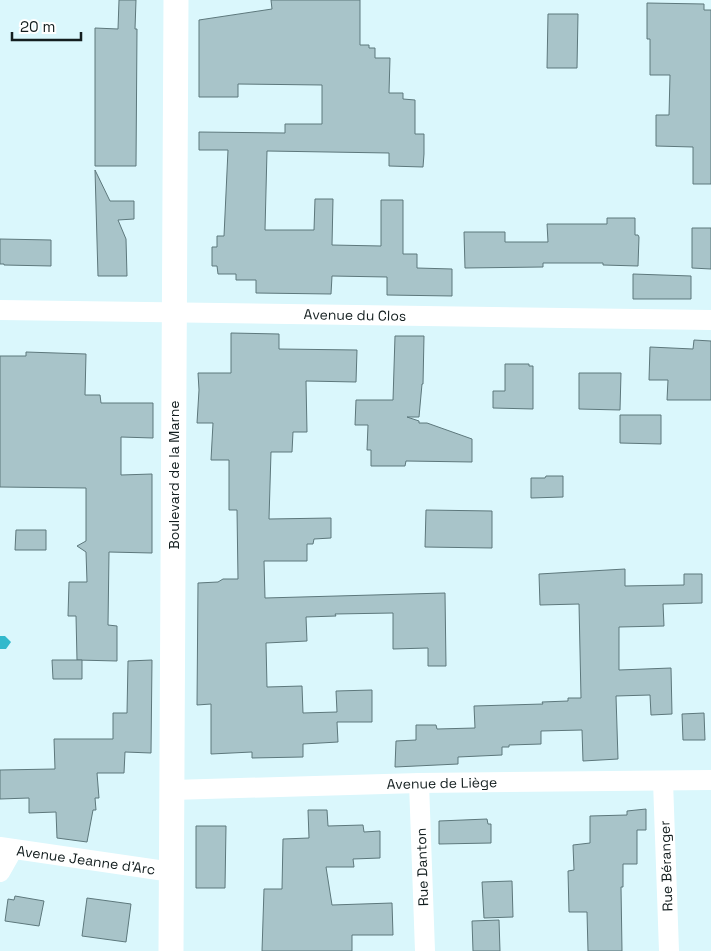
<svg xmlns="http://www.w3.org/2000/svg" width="711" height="951" font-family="'Space Grotesk',sans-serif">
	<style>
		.water { fill: #32b9cc }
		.building { fill: #a8c4c9; stroke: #5d787c }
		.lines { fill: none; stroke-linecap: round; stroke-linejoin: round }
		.minor { stroke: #fff; stroke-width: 20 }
		.tertiary { stroke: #fff; stroke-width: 25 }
		.labels { text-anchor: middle; stroke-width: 4; stroke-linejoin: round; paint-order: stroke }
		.street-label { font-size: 14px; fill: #131e1f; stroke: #fff }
	</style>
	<rect width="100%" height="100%" fill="#daf7fc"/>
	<path class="water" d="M 0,636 L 5,636 L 11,642 L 6,649 L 0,649 Z"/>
	<g class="building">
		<path d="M 119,0 L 136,0 L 135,29 L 137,29 L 136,166 L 95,166 L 95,28 L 118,29 Z"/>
		<path d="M 271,0 L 360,0 L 360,45 L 369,45 L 369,48 L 375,48 L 375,58 L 390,58 L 389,93 L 403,93 L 403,99 L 415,100 L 415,134 L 424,134 L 424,154 L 423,167 L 389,166 L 389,153 L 267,151 L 265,230 L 314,230 L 315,199 L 333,199 L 332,245 L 381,246 L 381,200 L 403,200 L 403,254 L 417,254 L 417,268 L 452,269 L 452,296 L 387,295 L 387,277 L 332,276 L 331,294 L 256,293 L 256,280 L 236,280 L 236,274 L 218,274 L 217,266 L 212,266 L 212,247 L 217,247 L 217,236 L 224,236 L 228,150 L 199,150 L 199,132 L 285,133 L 285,124 L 322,124 L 322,85 L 238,84 L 238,97 L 199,97 L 199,20 L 272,9 Z"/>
		<path d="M 647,3 L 704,4 L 704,10 L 711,10 L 711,184 L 693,184 L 693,147 L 656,146 L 656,115 L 669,115 L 670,75 L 650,75 L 650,39 L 647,39 Z"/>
		<path d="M 548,14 L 578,14 L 577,68 L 547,68 Z"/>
		<path d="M 95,170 L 110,201 L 134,201 L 134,219 L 118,220 L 126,239 L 127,276 L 98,276 Z"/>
		<path d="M 607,218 L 635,218 L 635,235 L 638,235 L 639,237 L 638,266 L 603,265 L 603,263 L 543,263 L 543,267 L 465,268 L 464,232 L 505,232 L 505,242 L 548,242 L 547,224 L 607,224 Z"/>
		<path d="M 692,228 L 711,228 L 711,269 L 692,268 Z"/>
		<path d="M 0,239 L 51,240 L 51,266 L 4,265 L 4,264 L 0,264 Z"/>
		<path d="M 633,274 L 691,276 L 691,299 L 633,299 Z"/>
		<path d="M 231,333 L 279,334 L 279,349 L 357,350 L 356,382 L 306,381 L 307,432 L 293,432 L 292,452 L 271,452 L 269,519 L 331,518 L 331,538 L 314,539 L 313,544 L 307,544 L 307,561 L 264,561 L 265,598 L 445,593 L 446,666 L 428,666 L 428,648 L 393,649 L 393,613 L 335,614 L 336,616 L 306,617 L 307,641 L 266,643 L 267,687 L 302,686 L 303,713 L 337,712 L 336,691 L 372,690 L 372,722 L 337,722 L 338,742 L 303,744 L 303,757 L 252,758 L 252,752 L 211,754 L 211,704 L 197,705 L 198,583 L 218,582 L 223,579 L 238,579 L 237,510 L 229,510 L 229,460 L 211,460 L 213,423 L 197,423 L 199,390 L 198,373 L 231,373 Z"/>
		<path d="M 395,336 L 424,336 L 423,384 L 422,384 L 419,417 L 407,417 L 419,421 L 419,423 L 427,423 L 472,439 L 472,462 L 406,461 L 405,466 L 371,466 L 371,450 L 367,450 L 368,425 L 355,425 L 356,400 L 393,400 Z"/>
		<path d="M 694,340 L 711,341 L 711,400 L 667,400 L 668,380 L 649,380 L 650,347 L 693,349 Z"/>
		<path d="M 26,352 L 86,354 L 85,395 L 100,395 L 101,403 L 153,403 L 153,438 L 121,437 L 121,475 L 152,474 L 152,553 L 109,552 L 108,625 L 117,626 L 117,661 L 77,660 L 76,616 L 68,616 L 69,582 L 87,582 L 86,552 L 77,546 L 86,541 L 86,488 L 0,487 L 0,356 L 26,356 Z"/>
		<path d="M 505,364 L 529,364 L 529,366 L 533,366 L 533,409 L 493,408 L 493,391 L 505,391 Z"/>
		<path d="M 579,373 L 621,373 L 620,410 L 579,409 Z"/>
		<path d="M 620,415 L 661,415 L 661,444 L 620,443 Z"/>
		<path d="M 546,476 L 563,476 L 563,497 L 531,498 L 531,478 L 545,478 Z"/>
		<path d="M 426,510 L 492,511 L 492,548 L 425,547 Z"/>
		<path d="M 16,530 L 46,530 L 46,550 L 15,550 Z"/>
		<path d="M 625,569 L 625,586 L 684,585 L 684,574 L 702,574 L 702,603 L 663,604 L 664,626 L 619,627 L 619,670 L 671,668 L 672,714 L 651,715 L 650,695 L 616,696 L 618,759 L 583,761 L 582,730 L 541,731 L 541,744 L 509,745 L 509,747 L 502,747 L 502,755 L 458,757 L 458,764 L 395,767 L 396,741 L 416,740 L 416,725 L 436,725 L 437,729 L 475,728 L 474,706 L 543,704 L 542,702 L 568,701 L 568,698 L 581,698 L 579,604 L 540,605 L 539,574 Z"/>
		<path d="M 52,660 L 82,660 L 82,679 L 53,679 Z"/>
		<path d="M 152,660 L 151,753 L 125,752 L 124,773 L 97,773 L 99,798 L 95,798 L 96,810 L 93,810 L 87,842 L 57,838 L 56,812 L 29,813 L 29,798 L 0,799 L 0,770 L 55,769 L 54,739 L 113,739 L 113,713 L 127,713 L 128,661 Z"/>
		<path d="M 704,713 L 705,740 L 683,740 L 682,714 Z"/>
		<path d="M 646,809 L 646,830 L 637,830 L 637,864 L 623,864 L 623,887 L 621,887 L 622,951 L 588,951 L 587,912 L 569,912 L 568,871 L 574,870 L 573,845 L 590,843 L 590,816 L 627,815 L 627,811 Z"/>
		<path d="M 308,810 L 327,810 L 328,826 L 363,825 L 364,832 L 380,831 L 380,858 L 353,859 L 354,867 L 326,867 L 332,905 L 392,903 L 393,935 L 352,935 L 352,951 L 262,951 L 264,889 L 282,889 L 283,839 L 309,838 Z"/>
		<path d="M 487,819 L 488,824 L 491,824 L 491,843 L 439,844 L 439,821 Z"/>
		<path d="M 196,826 L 226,826 L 225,888 L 196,888 Z"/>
		<path d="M 512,881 L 513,917 L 484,918 L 482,882 Z"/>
		<path d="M 15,896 L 44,901 L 39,926 L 5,921 L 8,899 L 14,900 Z"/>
		<path d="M 87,898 L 131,904 L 126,942 L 82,936 Z"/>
		<path d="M 499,920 L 500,951 L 473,951 L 472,921 Z"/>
	</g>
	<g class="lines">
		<g class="minor">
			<path d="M 0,310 L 711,320"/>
			<path d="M 663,781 L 669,951"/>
			<path d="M 419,783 L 425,951"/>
			<path d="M 172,790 L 419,783 L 711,780"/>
			<path d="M 0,847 L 172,872"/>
			<path d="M 0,872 L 13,849"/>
		</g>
		<path class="tertiary" d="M 171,951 L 176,0"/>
	</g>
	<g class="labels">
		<g class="street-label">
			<text transform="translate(355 315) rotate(1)" y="5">Avenue du Clos</text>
			<text transform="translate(174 475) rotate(-90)" y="5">Boulevard de la Marne</text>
			<text transform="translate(442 783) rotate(-1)" y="5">Avenue de Liège</text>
			<text transform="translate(86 860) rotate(8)" y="5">Avenue Jeanne d'Arc</text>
			<text transform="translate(666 866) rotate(-92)" y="5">Rue Béranger</text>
			<text transform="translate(422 867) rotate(-92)" y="5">Rue Danton</text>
		</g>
	</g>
	<path d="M12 32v8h69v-8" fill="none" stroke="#131e1f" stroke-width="2.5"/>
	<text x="20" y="32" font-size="15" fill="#131e1f" stroke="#ffffff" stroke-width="4" paint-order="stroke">20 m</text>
</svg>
